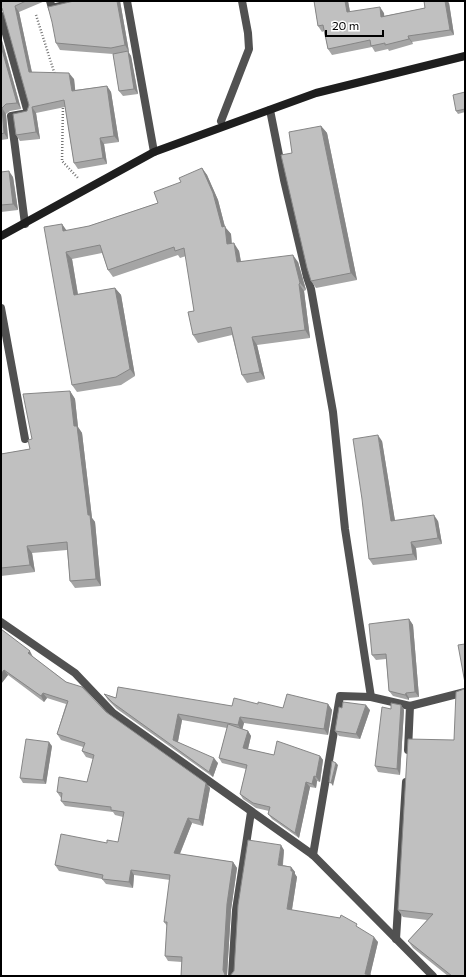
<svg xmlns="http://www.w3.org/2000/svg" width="466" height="977" font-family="Commissioner,sans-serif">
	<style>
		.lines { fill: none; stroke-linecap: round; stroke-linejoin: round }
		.path { stroke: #737373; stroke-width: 2.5; stroke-dasharray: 1 2; stroke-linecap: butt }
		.street { stroke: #515151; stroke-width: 8 }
		.secondary { stroke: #1e1e1e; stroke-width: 8 }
		.wall { fill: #a5a5a5 }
		.shaded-wall { fill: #868686 }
		.building { fill: #c0c0c0; stroke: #868686 }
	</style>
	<rect width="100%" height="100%" fill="#fff"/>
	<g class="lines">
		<g class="path">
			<path d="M 36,15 L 55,75"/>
			<path d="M 63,105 L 62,161 L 78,178"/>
		</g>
		<g class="street">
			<path d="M 50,1 L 52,8 L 80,1"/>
			<path d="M 127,1 L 154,152"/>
			<path d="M 1,16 L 28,113 L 11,116 L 25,224"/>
			<path d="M 270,110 L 284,180 L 307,277 L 311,289 L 333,412 L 345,529 L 371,697"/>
			<path d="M 221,121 L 249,49 L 248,33 L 242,1"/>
			<path d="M 1,308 L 25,439"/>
			<path d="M 1,622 L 75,673 L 113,713 L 313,855 L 433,976"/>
			<path d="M 410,706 L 465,692"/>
			<path d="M 313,855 L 340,696 L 371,697 L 410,706 L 408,750"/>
			<path d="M 396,939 L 406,782"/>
			<path d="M 232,976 L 236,910 L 251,812"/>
		</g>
		<path class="secondary" d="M 1,236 L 154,152 L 316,93 L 465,56"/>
	</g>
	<g class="wall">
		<path d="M 1,1 L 45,1 L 19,12 L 32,72 L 74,79 L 75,90 L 107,86 L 111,92 L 119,142 L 104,144 L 107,164 L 78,169 L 74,163 L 65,107 L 36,113 L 40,139 L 20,141 L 16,135 L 27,111 L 29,105 L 3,11 L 1,11 Z"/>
		<path d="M 120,1 L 129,52 L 128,52 L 131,56 L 138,94 L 123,96 L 119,91 L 113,54 L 60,50 L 56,43 Z"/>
		<path d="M 314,1 L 348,1 L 350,12 L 384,13 L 384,16 L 425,8 L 424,1 L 447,1 L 449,3 L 454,35 L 412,42 L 413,44 L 389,51 L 388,49 L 375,52 L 372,47 L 332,55 L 328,49 L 324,31 L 322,32 L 318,26 Z"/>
		<path d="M 1,37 L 21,109 L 10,111 L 6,114 L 8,139 L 1,140 Z"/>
		<path d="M 465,92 L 465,112 L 458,114 L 456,111 Z"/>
		<path d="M 321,126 L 327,133 L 357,280 L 316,288 L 311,281 L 292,153 Z"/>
		<path d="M 202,168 L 207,175 L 218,200 L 225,227 L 231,234 L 232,244 L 239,251 L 241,261 L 298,262 L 306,290 L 304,291 L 310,338 L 257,345 L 265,379 L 247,383 L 242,375 L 232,335 L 198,343 L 193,335 L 194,311 L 186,256 L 180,258 L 178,255 L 113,277 L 108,270 L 102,253 L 72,259 L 78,294 L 115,288 L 121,295 L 135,376 L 121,385 L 77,392 L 72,385 L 62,224 L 66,231 L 89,226 L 158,203 L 181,182 Z"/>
		<path d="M 1,172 L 13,177 L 18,210 L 1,212 Z"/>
		<path d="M 70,391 L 75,399 L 78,427 L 82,433 L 92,518 L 95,522 L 101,586 L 75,588 L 70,581 L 67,550 L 32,553 L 35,572 L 1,576 L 1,454 L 30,449 L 32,439 Z"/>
		<path d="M 382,441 L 395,521 L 438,521 L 442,544 L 416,548 L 417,560 L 373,565 L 369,559 Z"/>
		<path d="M 409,619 L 413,625 L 419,697 L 409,698 L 409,700 L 393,696 L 389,691 L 386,659 L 376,660 L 372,655 Z"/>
		<path d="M 1,629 L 33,657 L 106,712 L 210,788 L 203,826 L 192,823 L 180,854 L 233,862 L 237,868 L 231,910 L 227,975 L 230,976 L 234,971 L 284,850 L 283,865 L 291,867 L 295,872 L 295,874 L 297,877 L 292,910 L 360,929 L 378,942 L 370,975 L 371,976 L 181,976 L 182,962 L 168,961 L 165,956 L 167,926 L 164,922 L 170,880 L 134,875 L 133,888 L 106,884 L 102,879 L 59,871 L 55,865 L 107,843 L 118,842 L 123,817 L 115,815 L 113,812 L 65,806 L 61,801 L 61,798 L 57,792 L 87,782 L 93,759 L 86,757 L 82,751 L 83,747 L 61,740 L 57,734 L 66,704 L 47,698 L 44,702 L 8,675 L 1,684 Z"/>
		<path d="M 464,689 L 465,976 L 448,976 L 413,948 L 408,941 L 427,920 L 403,917 L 398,910 L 454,740 Z"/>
		<path d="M 104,694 L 116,698 L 232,706 L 258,704 L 283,708 L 328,704 L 332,710 L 328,735 L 244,723 L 242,729 L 248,731 L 251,736 L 248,749 L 274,755 L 320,756 L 323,760 L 320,782 L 317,781 L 316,788 L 310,787 L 299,838 L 272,819 L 268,814 L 269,811 L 256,808 L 243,799 L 240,794 L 246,769 L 222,763 L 219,758 L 227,728 L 182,720 L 178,742 L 218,763 L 213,777 L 117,709 L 108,700 Z"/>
		<path d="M 401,705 L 404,710 L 400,775 L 378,772 L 375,766 L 391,709 Z"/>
		<path d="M 342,708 L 370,710 L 360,739 L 339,736 L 335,731 Z"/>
		<path d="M 52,746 L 46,784 L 23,783 L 20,778 Z"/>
	</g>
	<g class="shaded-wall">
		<path d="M 117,1 L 120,1 L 129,52 L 125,45 Z"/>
		<path d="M 345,1 L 348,1 L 351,18 L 347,12 Z"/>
		<path d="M 445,1 L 447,1 L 449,3 L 454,35 L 450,30 Z"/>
		<path d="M 15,6 L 19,12 L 33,78 L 29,72 Z"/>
		<path d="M 380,7 L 384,13 L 385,23 L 381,17 Z"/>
		<path d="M 408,36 L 412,42 L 413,44 L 409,39 Z"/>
		<path d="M 1,37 L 21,109 L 17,103 L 1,46 Z"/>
		<path d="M 128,51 L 131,56 L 138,94 L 134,89 Z"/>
		<path d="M 69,73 L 74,79 L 76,97 L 72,91 Z"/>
		<path d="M 107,86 L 111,92 L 119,142 L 114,136 Z"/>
		<path d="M 32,107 L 36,113 L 40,139 L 36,132 Z"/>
		<path d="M 2,108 L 6,114 L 8,139 L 4,133 Z"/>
		<path d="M 321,126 L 327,133 L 357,280 L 351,273 Z"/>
		<path d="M 100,138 L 104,144 L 107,164 L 103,158 Z"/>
		<path d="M 202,168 L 207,175 L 218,200 L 225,227 L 231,234 L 232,252 L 227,244 L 222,227 Z"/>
		<path d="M 9,171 L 13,177 L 18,210 L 13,204 Z"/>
		<path d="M 62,224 L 67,231 L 63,231 Z"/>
		<path d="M 234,243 L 239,251 L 242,269 L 237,262 Z"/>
		<path d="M 66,252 L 72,259 L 79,302 L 74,295 Z"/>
		<path d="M 293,255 L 298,262 L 306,290 L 300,283 Z"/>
		<path d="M 299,284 L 304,291 L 310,338 L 305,330 Z"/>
		<path d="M 115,288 L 121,295 L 135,376 L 130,369 Z"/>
		<path d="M 252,337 L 257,345 L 265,379 L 260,372 Z"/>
		<path d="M 70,391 L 75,399 L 78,427 L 82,433 L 92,518 L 95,522 L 101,586 L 96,579 L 88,515 L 74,426 Z"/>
		<path d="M 378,435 L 382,441 L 396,527 L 391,521 Z"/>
		<path d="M 434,515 L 438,521 L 442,544 L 438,538 Z"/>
		<path d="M 411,542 L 416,548 L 417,560 L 413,554 Z"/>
		<path d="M 27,546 L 32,553 L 35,572 L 30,565 Z"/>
		<path d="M 409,619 L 413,625 L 419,697 L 415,692 Z"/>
		<path d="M 30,651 L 33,657 L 28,653 Z"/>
		<path d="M 4,670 L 8,675 L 1,684 L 1,674 Z"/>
		<path d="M 43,693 L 47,698 L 44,702 L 41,696 Z"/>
		<path d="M 406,693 L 409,698 L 409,700 L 405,695 Z"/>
		<path d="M 328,704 L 332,710 L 328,735 L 324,729 Z"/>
		<path d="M 366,705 L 370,710 L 360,739 L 356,734 Z"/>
		<path d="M 401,705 L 404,710 L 400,775 L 397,769 Z"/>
		<path d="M 178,714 L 182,720 L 177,746 L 173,740 Z"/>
		<path d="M 240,717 L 244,723 L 242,731 L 238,725 Z"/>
		<path d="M 248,731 L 251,736 L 247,753 L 243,748 Z"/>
		<path d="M 49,742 L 52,746 L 46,784 L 43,780 Z"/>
		<path d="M 320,756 L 323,760 L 320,782 L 316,777 Z"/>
		<path d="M 214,758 L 218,763 L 213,777 L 209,772 Z"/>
		<path d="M 336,763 L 338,765 L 333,786 L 331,783 Z"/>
		<path d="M 314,776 L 317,781 L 316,788 L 312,784 Z"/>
		<path d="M 306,782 L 310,787 L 299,838 L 295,833 Z"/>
		<path d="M 206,783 L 210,788 L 203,826 L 199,820 Z"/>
		<path d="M 188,818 L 192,823 L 178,858 L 174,853 Z"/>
		<path d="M 281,845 L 284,850 L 282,870 L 278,865 Z"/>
		<path d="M 233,862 L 237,868 L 231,910 L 227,976 L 226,976 L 223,970 L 227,904 Z"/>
		<path d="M 291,867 L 295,872 L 295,874 L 297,877 L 291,915 L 287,909 Z"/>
		<path d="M 131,870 L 134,875 L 133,888 L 129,882 Z"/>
		<path d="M 374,937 L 378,942 L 370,976 L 365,974 Z"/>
	</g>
	<g class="building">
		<path d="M 1,1 L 26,1 L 15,6 L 29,72 L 69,73 L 72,91 L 107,86 L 114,136 L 100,138 L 103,158 L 74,163 L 64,100 L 32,107 L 36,132 L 16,135 L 13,114 L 27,111 L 29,105 L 2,8 L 1,8 Z"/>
		<path d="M 74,1 L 117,1 L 125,45 L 111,48 L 56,43 L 52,22 L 48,7 Z"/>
		<path d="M 314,1 L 345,1 L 347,12 L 380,7 L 381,17 L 425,8 L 424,1 L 445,1 L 450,30 L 408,36 L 409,39 L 385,45 L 385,43 L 371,46 L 370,40 L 328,49 L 323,25 L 318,26 Z"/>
		<path d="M 1,46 L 17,103 L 6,104 L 2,108 L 4,133 L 1,134 Z"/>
		<path d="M 128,51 L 134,89 L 119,91 L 113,54 Z"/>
		<path d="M 465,92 L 465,109 L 456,111 L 453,95 Z"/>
		<path d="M 321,126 L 351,273 L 311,281 L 307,268 L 281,155 L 292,153 L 289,132 Z"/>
		<path d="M 202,168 L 213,193 L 222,227 L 225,226 L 227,244 L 234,243 L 237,262 L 293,255 L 300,283 L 299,284 L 305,330 L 252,337 L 260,372 L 242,375 L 231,327 L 193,335 L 188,312 L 194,311 L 184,248 L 175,251 L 174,247 L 108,270 L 100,245 L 66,252 L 74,295 L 115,288 L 130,369 L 116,377 L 72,385 L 44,227 L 62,224 L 63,231 L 89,226 L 158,203 L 154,192 L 181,182 L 179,178 Z"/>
		<path d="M 9,171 L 13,204 L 1,205 L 1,172 Z"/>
		<path d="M 70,391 L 74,426 L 77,426 L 88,515 L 90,515 L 96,579 L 70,581 L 67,542 L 27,546 L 30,565 L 1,568 L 1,454 L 30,449 L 28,440 L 32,439 L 23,394 Z"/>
		<path d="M 378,435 L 391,521 L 434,515 L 438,538 L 411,542 L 413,554 L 369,559 L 362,499 L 353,439 Z"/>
		<path d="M 409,619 L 415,692 L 406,693 L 405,695 L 389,691 L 386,654 L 372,655 L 369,624 Z"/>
		<path d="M 1,629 L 30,651 L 28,653 L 66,682 L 82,687 L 106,712 L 206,783 L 199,820 L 188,818 L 174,853 L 233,862 L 227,904 L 223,970 L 225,975 L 230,976 L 234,971 L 238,905 L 248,840 L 281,845 L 278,865 L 291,867 L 291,871 L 293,871 L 287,909 L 340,918 L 341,915 L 357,924 L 356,926 L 374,937 L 365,974 L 371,975 L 371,976 L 181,976 L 182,957 L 165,956 L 167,922 L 164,922 L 170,875 L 131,870 L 129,882 L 102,879 L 103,875 L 55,865 L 61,834 L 107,843 L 107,840 L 118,842 L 124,812 L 111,810 L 111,807 L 61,801 L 62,793 L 57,792 L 59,777 L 87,782 L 94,755 L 82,751 L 85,743 L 57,734 L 68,701 L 43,693 L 41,696 L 4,670 L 1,674 Z"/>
		<path d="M 465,644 L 465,683 L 458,645 Z"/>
		<path d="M 118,687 L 232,706 L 234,698 L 258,704 L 258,702 L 283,708 L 287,694 L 328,704 L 324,729 L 240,717 L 238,725 L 178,714 L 173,740 L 214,758 L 209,772 L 113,703 L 104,694 L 116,698 Z"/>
		<path d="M 465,687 L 465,976 L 452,976 L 408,941 L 433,914 L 398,910 L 408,739 L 454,740 L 456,692 L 464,689 Z"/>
		<path d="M 343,702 L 366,705 L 356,734 L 335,731 L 339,707 L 342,708 Z"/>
		<path d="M 391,703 L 401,705 L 397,769 L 375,766 L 382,707 L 391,709 Z"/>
		<path d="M 228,724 L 248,731 L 243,748 L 274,755 L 277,741 L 320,756 L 316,777 L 314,776 L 312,784 L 306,782 L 295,833 L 268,814 L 270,807 L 253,803 L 240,794 L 247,765 L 219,758 Z"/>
		<path d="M 26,739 L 49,742 L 43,780 L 20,778 Z"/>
		<path d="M 332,761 L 336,763 L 331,783 L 329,782 Z"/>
	</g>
	<rect width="466" height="977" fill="none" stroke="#000000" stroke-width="4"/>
	<path d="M326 30v6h57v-6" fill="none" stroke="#000000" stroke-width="2"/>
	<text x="332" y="30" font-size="12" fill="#000000" stroke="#ffffff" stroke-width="3" paint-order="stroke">20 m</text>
</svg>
